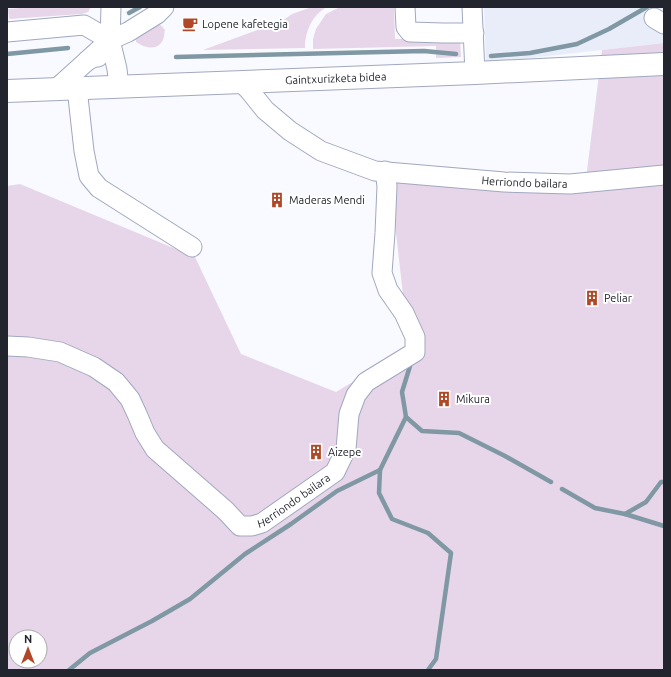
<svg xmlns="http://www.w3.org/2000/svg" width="671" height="677" font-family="Ubuntu,sans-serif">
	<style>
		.built { fill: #e9edfa }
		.green { fill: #e7d6e9; fill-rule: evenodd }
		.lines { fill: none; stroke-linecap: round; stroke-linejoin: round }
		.stream { stroke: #7f98a3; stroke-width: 4.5 }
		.minor-casing { stroke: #a1a8bf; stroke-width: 21 }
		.major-casing { stroke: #a1a8bf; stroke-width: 24 }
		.minor { stroke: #fff; stroke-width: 19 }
		.major { stroke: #fff; stroke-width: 22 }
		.labels { text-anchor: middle; stroke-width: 4; stroke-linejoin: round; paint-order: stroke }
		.poi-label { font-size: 11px; fill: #22252d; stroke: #fff; text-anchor: start }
		.street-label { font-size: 11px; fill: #22252d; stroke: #fff }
	</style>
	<rect width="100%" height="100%" fill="#f8faff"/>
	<path class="built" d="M 484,7 L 664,7 L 664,43 L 486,63 Z"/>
	<g class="green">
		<path d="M 32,7 L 91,7 L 88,12 L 82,14 L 9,19 L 8,9 Z"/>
		<path d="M 312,7 L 327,7 C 312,15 305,32 305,48 L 203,50 L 282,21 L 292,14 Z"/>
		<path d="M 340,7 L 394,7 L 395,39 L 460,39 L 461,57 L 436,58 L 436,46 L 313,49 L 313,39 L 316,29 L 326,14 Z"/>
		<path d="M 157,21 L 165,30 C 164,35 164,40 161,43 C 155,51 143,47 136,42 L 136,31 Z"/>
		<path d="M 664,43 L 664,670 L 7,670 L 7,186 L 20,184 L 195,257 L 241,354 L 336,392 L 409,348 L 389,171 L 585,187 L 602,50 ZM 16,637 L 40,637 L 40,661 L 16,661 Z"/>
	</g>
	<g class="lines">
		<g class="stream">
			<path d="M 129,13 L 140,7"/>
			<path d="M 7,54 L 68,48"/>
			<path d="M 491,56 L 530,53 L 577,44 L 609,29 L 647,7"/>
			<path d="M 176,57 L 424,51 L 456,54"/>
			<path d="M 410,366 L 402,392 L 406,417 L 422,431 L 459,433 L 505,456 L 551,482"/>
			<path d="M 406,417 L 380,470 L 379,493 L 392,519 L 428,533 L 451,553 L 436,659 L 428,670"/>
			<path d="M 562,489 L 595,508 L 625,514 L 646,502 L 661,482 L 664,482"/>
			<path d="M 625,514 L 664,526"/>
			<path d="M 69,670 L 90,653 L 152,621 L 190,599 L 245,554 L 291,524 L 337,491 L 380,470"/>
		</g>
		<defs>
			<g id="minor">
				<path d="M 111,7 L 110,40 L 117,69 L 119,87"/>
				<path d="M 405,7 L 406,27 L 410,32 L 443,33 L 474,33"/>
				<path d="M 472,7 L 475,73"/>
				<path d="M 654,18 L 664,24"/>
				<path d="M 7,32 L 84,25 L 110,40"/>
				<path d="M 87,61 L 110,40 L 128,32 L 157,14 L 164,7"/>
				<path id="s1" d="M 241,82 L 249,90 L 265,110 L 290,131 L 321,151 L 375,171 L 504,182 L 570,184 L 664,175"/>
				<path d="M 77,88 L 84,151 L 89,176 L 99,188 L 192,247"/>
				<path d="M 56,89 L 87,61 L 92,58 L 98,57"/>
				<path id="s2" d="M 7,346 L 28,347 L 60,352 L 94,367 L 116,382 L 130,399 L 137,414 L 145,433 L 155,449 L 226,511 L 240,526 L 252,526 L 262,523 L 335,472 L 346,449 L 349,414 L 356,395 L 366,382 L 415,352 L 415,337 L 404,313 L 388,290 L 382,273 L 385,233 L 387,186 L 385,171"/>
			</g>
			<g id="major">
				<path id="s3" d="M 7,91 L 475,73 L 664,64"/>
			</g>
		</defs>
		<use href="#minor" class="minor-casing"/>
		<use href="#major" class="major-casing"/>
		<use href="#minor" class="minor"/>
		<use href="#major" class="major"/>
	</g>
	<defs>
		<symbol id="cafe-bare" viewBox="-9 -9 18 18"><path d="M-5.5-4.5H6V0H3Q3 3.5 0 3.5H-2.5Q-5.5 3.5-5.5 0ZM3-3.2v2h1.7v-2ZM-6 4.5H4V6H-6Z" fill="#b04827" stroke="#fff" stroke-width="2.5" paint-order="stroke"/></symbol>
		<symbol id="building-bare" viewBox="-9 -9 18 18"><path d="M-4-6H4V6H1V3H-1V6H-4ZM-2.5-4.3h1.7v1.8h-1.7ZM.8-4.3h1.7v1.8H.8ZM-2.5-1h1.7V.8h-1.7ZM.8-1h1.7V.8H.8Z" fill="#b04827" stroke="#fff" stroke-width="2.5" paint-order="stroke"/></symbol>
	</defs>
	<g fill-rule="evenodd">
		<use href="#cafe-bare" x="179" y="13" width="22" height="22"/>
		<use href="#building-bare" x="266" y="189" width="22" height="22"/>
		<use href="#building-bare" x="581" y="287" width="22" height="22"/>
		<use href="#building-bare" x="433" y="388" width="22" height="22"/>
		<use href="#building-bare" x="305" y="441" width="22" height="22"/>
	</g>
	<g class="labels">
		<g class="poi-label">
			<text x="202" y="28">Lopene kafetegia</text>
			<text x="289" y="204">Maderas Mendi</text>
			<text x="604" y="302">Peliar</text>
			<text x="456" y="403">Mikura</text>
			<text x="328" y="456">Aizepe</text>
		</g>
		<g class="street-label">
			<text dy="4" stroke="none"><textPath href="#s3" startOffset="329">Gaintxurizketa bidea</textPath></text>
			<text dy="4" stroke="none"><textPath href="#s1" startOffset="314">Herriondo bailara</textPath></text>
			<text dy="4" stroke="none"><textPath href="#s2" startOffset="371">Herriondo bailara</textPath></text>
		</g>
	</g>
	<rect width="671" height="677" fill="none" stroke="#22252d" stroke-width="16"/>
	<g transform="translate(28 649)"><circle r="19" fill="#ffffff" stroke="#a7a8ab"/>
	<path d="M0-3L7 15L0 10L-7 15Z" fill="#b04827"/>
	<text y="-6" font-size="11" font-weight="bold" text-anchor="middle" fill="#22252d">N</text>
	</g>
</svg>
